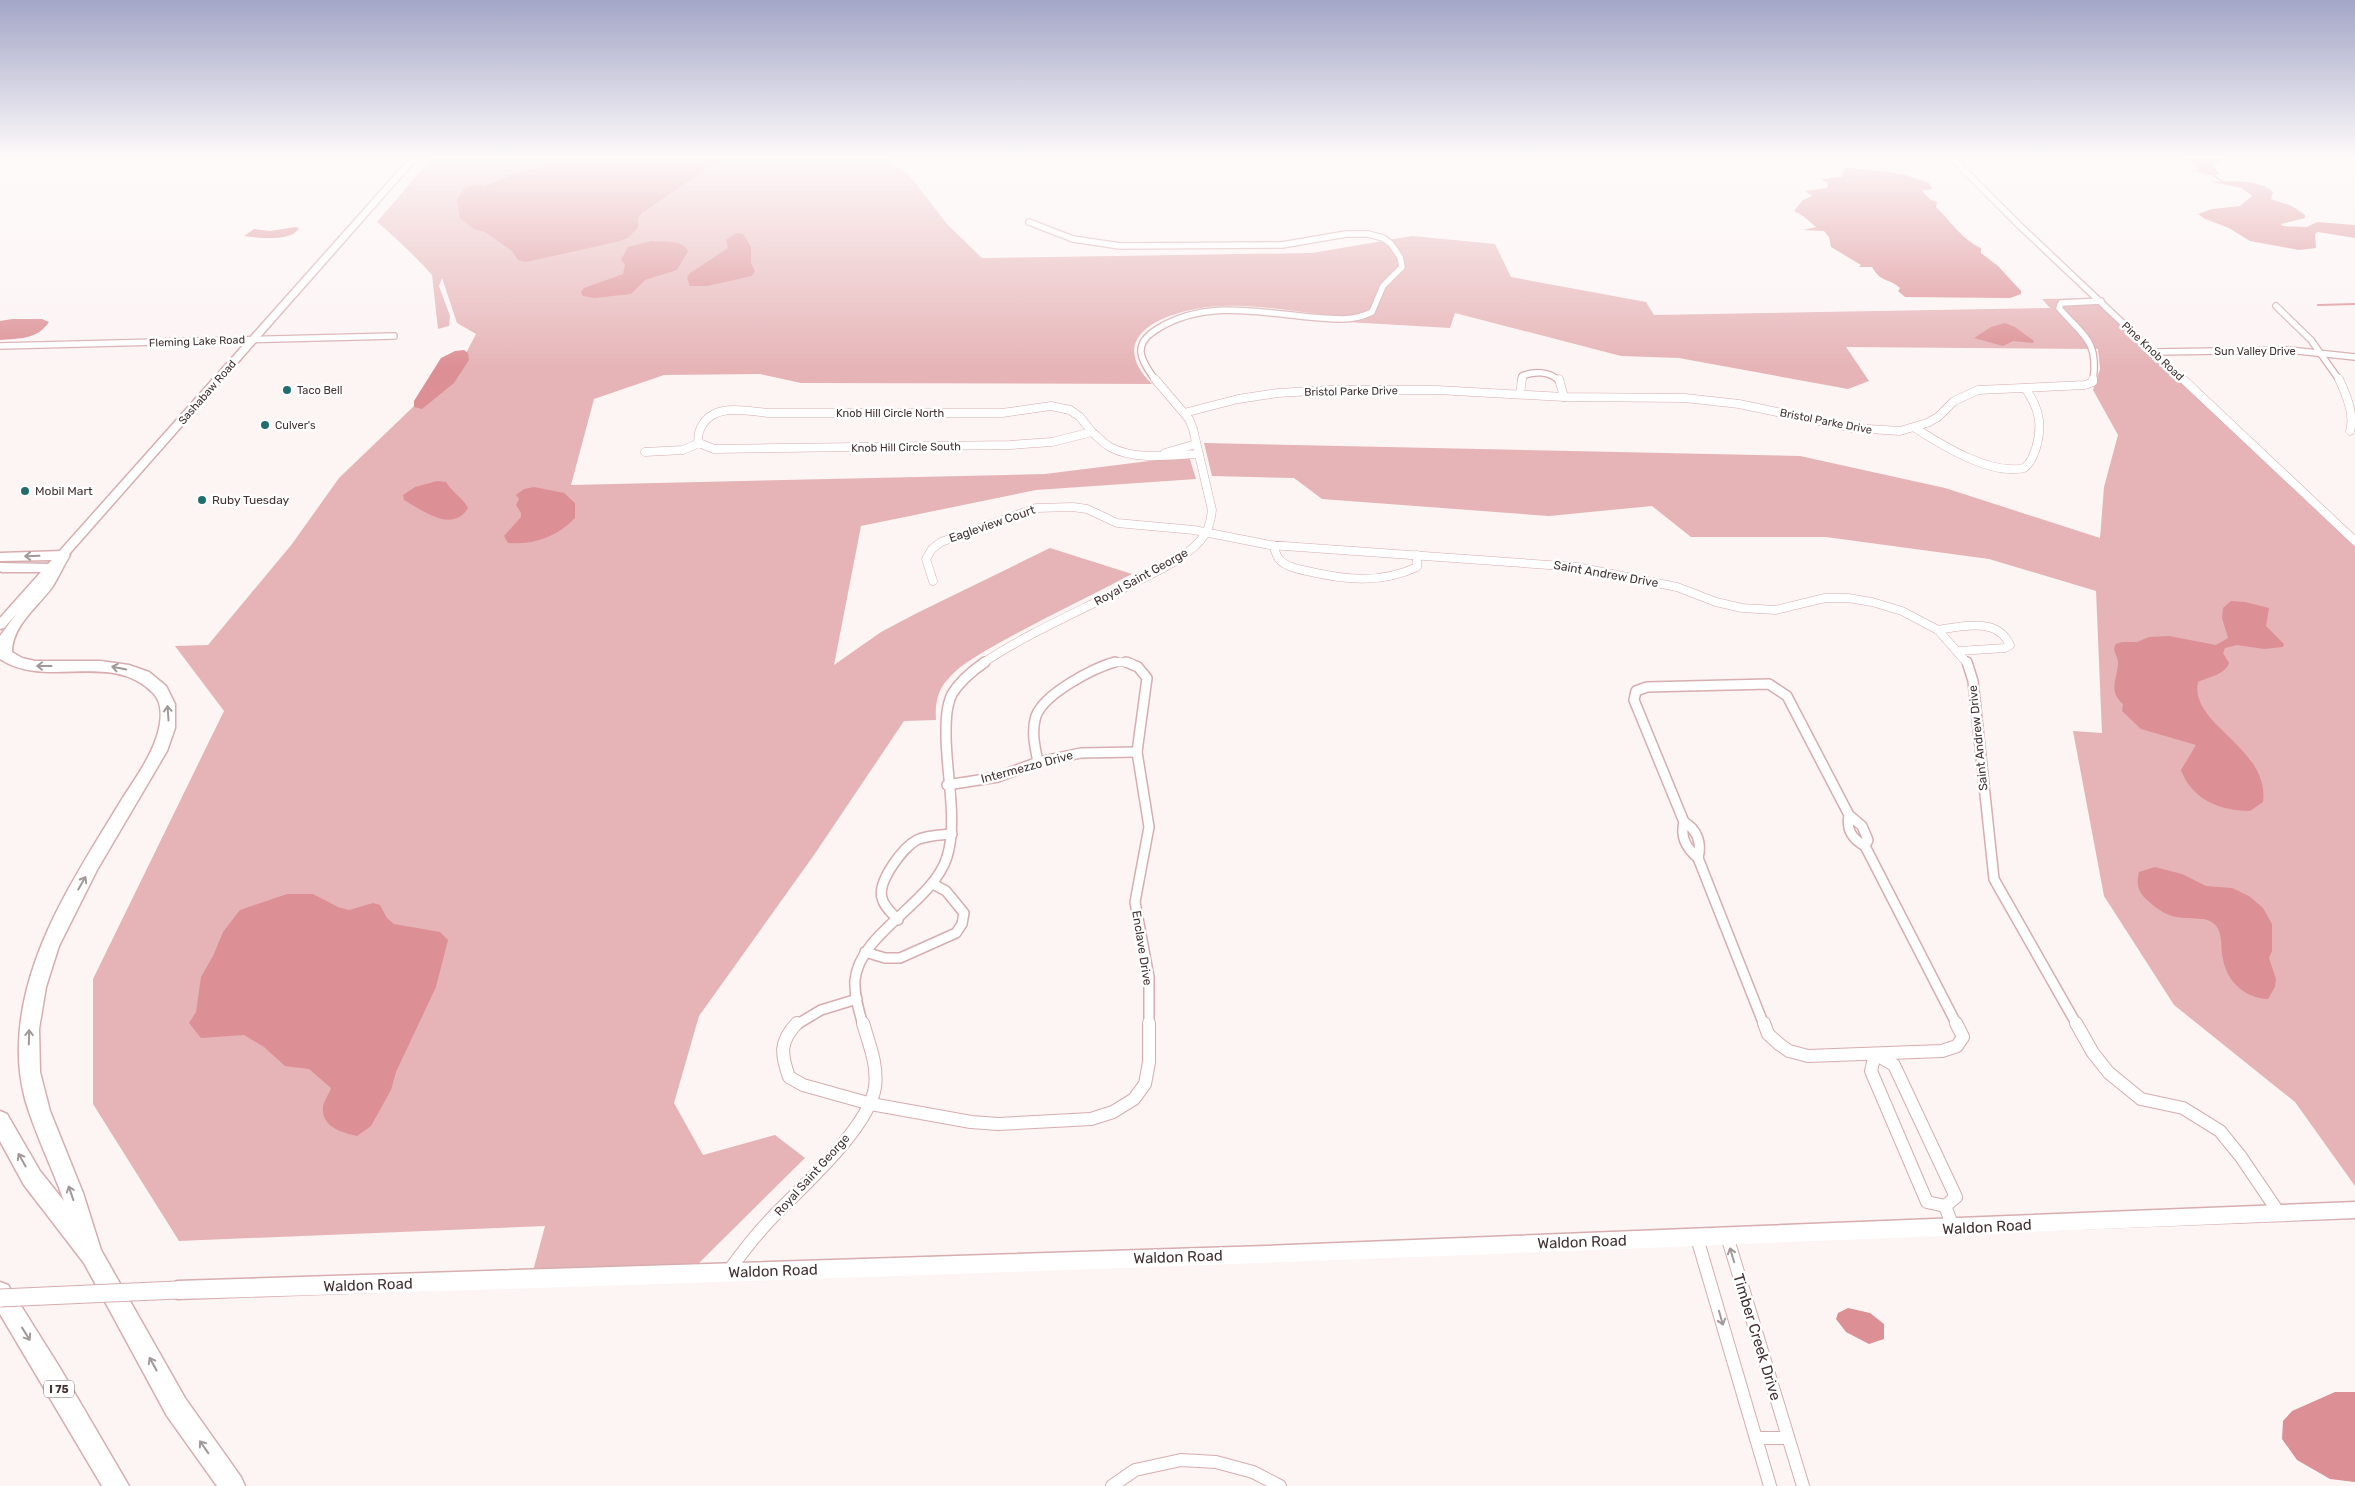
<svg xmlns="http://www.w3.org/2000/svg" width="2355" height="1486" font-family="Rubik,sans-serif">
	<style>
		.green { fill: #e6b4b7 }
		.water { fill: #dc9095 }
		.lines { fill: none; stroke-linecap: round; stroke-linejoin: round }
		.stream { stroke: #dc9095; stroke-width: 2 }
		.street-far3-casing { stroke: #d7adaf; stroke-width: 8 }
		.street-far2-casing { stroke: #d7adaf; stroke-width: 9 }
		.street-far1-casing { stroke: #d7adaf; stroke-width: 12 }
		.street-casing { stroke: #d7adaf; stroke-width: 14 }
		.secondary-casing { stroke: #d7adaf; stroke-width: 3 }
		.highway-casing { stroke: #d7adaf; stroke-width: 3 }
		.street-far3 { stroke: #fff; stroke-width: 5.5 }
		.street-far2 { stroke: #fff; stroke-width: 8 }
		.street-far1 { stroke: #fff; stroke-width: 9 }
		.street { stroke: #fff; stroke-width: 12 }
		.secondary { fill: #fff; fill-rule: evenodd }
		.highway { fill: #fff; fill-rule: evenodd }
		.secondary-bridge-casing { stroke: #d7adaf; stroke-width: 19; stroke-linecap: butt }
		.secondary-bridge { stroke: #fff; stroke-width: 17 }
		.oneway { stroke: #a19899 }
		.poi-dot { fill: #216d6d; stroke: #fff; stroke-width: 2 }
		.labels { text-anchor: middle; stroke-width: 5; stroke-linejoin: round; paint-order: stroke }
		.far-street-label { font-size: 11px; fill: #433233; stroke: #fff }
		.far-poi-label { font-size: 11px; fill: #433233; stroke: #fff; text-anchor: start }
		.shield { fill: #fff; stroke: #7b7070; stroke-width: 1 }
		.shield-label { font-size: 11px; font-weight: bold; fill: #433233 }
		.poi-label { font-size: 12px; fill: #433233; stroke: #fff; text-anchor: start }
		.street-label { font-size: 12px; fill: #433233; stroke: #fff }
		.near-street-label { font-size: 15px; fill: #433233; stroke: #fff }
	</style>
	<rect width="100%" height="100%" fill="#fdf4f4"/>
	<path class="green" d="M 431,159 L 887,159 L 910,176 L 947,224 L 982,258 L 1312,253 L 1412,236 L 1495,244 L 1511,277 L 1646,302 L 1654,315 L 2050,308 L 2042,299 L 2095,298 L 2355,546 L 2355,1186 L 2295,1102 L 2174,1005 L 2104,896 L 2073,731 L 2102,733 L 2096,591 L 1989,559 L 1826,537 L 1691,537 L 1652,506 L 1549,516 L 1322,499 L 1294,478 L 1212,476 L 1204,443 L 1800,456 L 1945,488 L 2100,538 L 2104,487 L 2118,435 L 2093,390 L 2100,369 L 2098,349 L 1846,347 L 1869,381 L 1848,389 L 1679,358 L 1621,356 L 1455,313 L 1450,328 L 1330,321 L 1331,315 C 1294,312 1257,304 1221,306 C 1177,308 1099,331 1152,384 L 801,383 L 760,374 L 664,375 L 594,399 L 571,485 L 1045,474 L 1189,456 L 1196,479 L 1036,490 L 861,526 L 834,665 L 881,632 L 917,613 L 1050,548 L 1132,574 C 1088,597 1042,619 999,643 C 982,653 962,663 949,678 C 937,690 935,704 936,720 L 904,721 L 814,855 L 699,1016 L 674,1103 L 703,1155 L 775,1135 L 805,1158 L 698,1264 L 533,1271 L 545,1226 L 179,1241 L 93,1104 L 93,979 L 224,711 L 175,646 L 208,645 L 292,544 L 339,478 L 463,359 L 476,334 L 457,323 L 442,278 L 439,286 L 450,316 L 449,326 L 438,329 L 432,275 C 415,256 397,239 377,222 Z"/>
	<g class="water">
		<path d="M 573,159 L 721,159 L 642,213 L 638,218 L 638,227 L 628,238 L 616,242 L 526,262 L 518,260 L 512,251 L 485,232 L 474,229 L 460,218 L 457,200 L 464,188 L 481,185 L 484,187 L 516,173 Z"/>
		<path d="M 2187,159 L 2220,159 L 2222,162 L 2214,166 L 2220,175 L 2211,175 L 2191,171 L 2198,170 L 2199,168 Z"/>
		<path d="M 1846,167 L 1903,174 L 1929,183 L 1932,189 L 1922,191 L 1931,200 L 1937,202 L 1936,207 C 1951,221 1961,239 1981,248 L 1981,253 L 1998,266 L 2021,291 L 2021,294 L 2010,298 L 1905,297 L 1898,291 L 1900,288 C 1888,277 1882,284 1872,267 L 1859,267 L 1861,265 L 1831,247 L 1829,237 L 1824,231 L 1803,230 L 1816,227 L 1803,216 L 1794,211 L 1803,200 L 1812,196 L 1805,191 L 1827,188 L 1828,183 L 1821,179 L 1841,177 Z"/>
		<path d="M 2211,182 C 2229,181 2259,179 2273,192 L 2271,199 L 2292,206 L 2305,215 L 2305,218 L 2281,224 L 2283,226 L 2307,227 L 2317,222 L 2355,225 L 2355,238 L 2318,232 L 2315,234 L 2316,248 L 2299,250 L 2250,241 L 2229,228 L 2205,219 L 2198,214 L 2212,209 L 2240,206 L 2252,196 L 2242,188 Z"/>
		<path d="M 295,227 L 299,228 C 292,242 258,238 244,236 L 254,229 L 270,231 Z"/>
		<path d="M 737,233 L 743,234 L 751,247 L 751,263 L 755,271 L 752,276 L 707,286 L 690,286 L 687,278 L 690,273 L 728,248 L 726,240 Z"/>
		<path d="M 651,241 C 664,243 681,238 688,251 L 677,270 L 645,280 L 631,294 L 594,298 L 583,296 L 581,292 L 584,288 L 623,274 L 625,264 L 621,260 L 628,247 Z"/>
		<path d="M 12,319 L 42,319 L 49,322 C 37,340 19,338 0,340 L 0,321 Z"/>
		<path d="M 2005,323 L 2015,327 L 2034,341 L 2033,343 L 2013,341 L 2003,346 L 1974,338 L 1991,327 Z"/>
		<path d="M 464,350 L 468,353 L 469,360 L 454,383 L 422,409 L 414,407 L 414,401 L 441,358 L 455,351 Z"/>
		<path d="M 437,481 L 446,482 C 453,493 464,499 468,508 C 452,534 422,510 404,500 L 403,495 L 415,487 Z"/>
		<path d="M 534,487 L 564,493 L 575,503 L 575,518 C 557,537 534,545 508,543 L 504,536 L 521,517 L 521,513 L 516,505 L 519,499 L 516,495 L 524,489 Z"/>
		<path d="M 2231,601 L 2245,602 L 2269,608 L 2266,626 L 2284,644 L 2283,647 L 2264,649 L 2237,645 L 2225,648 L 2223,653 L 2229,663 C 2225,675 2208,677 2198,682 C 2189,725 2270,747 2263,802 L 2250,811 C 2221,811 2192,800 2181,770 L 2196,745 L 2141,729 L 2122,711 L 2123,704 C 2108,691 2117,680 2118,663 C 2118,655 2111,651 2116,644 L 2122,642 L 2137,642 L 2149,637 L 2169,636 L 2216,645 L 2228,638 L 2222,618 L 2223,608 Z"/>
		<path d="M 2155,867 L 2182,874 L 2206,886 L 2232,888 L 2249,896 L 2263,908 L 2272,924 L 2272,951 L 2269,958 L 2276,979 L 2275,987 L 2268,999 C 2245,998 2227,982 2223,959 C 2220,948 2224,931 2213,923 C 2205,917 2194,919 2184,918 C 2168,917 2158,910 2147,900 C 2138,892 2136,884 2139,872 Z"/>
		<path d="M 287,894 L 313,894 L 338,907 L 349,910 L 373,903 L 380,905 L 387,918 L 394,924 L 440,932 L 448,940 L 436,987 L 396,1072 L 391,1090 L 371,1126 L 357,1136 C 342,1133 321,1127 323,1107 C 324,1101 329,1094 331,1088 L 309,1069 L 285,1066 L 264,1047 L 244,1035 L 201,1038 L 189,1023 L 196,1012 L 201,977 L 213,956 L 223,932 L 240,910 Z"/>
		<path d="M 1848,1308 L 1870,1313 L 1884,1324 L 1884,1339 L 1869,1344 L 1846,1332 L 1836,1319 L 1838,1313 Z"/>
		<path d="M 2335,1392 L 2355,1392 L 2355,1482 L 2330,1479 L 2297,1460 L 2282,1439 L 2283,1421 L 2292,1411 Z"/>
	</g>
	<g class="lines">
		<g class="stream">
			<path d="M 2213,175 L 2223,182"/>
			<path d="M 2318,305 L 2355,304"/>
		</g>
		<defs>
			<g id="street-far3">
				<path d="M 1953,159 L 2020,226 L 2184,381"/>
				<path d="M 1029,222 L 1073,239 L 1120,246 L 1282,245 L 1346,234 L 1368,234 L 1383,238 L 1391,244 L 1400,257 L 1402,267 L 1383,286 L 1372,312 C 1362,317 1353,319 1342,319 C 1281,319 1216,294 1159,328 C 1131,344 1140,359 1156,381"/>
				<path d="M 2276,306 L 2311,340 L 2340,381"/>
				<path d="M 0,346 L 394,336"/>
				<path d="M 2155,352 L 2289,350 L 2355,357"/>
				<path d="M 1521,381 L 1522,376 C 1534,371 1550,371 1559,381"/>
				<path d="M 2093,381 C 2099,340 2083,336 2059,308 L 2061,303 L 2101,301"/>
			</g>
			<g id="street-far2">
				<path d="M 1559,379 L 1564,397"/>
				<path d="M 2183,379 L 2355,541"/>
				<path d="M 2339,379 C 2346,394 2355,415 2350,431"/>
				<path d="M 1520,394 L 1522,379"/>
				<path d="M 1184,413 L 1238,399 L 1278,393 L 1329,390 L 1437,390 L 1564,397 L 1685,398 L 1739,404 L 1853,428 L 1900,431 L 1927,423 L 1938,417 L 1954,401 L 1978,390 L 2085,385 L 2093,382 L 2093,379"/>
				<path d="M 1915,428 C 1942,445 1991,476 2024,468 C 2031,463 2033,456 2036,448 C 2043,424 2039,408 2025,388"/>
				<path d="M 699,443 C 697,435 699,430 703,424 C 716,403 748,411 768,413 L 1002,413 L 1051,406 L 1070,410 L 1080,417 L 1092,432"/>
				<path d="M 645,452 L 683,450 L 699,443 L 714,449 L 1010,445 L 1052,442 L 1092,432 C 1098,437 1103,443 1110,447 C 1136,461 1170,455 1198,454"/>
				<path d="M 1165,453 L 1196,444"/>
				<path d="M 1273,545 C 1275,550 1276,555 1279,559 C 1286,567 1298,569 1307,571 C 1345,580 1381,584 1417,567 L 1417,555"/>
				<path d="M 933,581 L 926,559 L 932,549 L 941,542 L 1036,508 L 1073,507 L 1087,509 L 1117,523 L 1194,530 L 1270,545 L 1577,567 L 1677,587 L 1716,602 L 1742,608 L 1775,610 L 1825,598 L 1848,598 L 1872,602 L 1902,611 L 1938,630 L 1967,663"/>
				<path d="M 1938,630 C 1963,626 1997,617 2010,645 L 2005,648 L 1959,651"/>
				<path d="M 983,663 C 1028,633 1080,611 1128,586 C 1153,573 1180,562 1200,541 C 1208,532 1211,522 1212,510 L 1193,429 L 1189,419 L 1155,379"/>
				<path d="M 1110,663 L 1120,662 L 1131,663"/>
			</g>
			<g id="street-far1">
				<path d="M 1126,662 L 1138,667 L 1147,678 L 1137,752 L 1149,827 L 1135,902 L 1149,977 L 1149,1025"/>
				<path d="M 1967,662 L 1973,681 L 1994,879 L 2077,1025"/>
				<path d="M 1038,762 C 1035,747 1031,731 1036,716 C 1044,694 1093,668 1115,662"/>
				<path d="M 947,785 L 998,777 L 1038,762 L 1081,753 L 1137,752"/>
				<path d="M 1849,815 L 1862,826 L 1868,840 L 1865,846 C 1852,839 1846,830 1849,815 Z"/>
				<path d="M 1684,822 C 1697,829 1702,843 1698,858 C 1686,848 1680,837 1684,822 Z"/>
				<path d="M 1684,822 L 1634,700 L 1636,691 L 1647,687 L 1769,684 L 1787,696 L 1849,815"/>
				<path d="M 1865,846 L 1957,1025"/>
				<path d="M 1698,858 L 1764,1025"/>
				<path d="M 898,920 C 892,913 884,907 882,898 C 877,882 903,847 917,840 C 927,835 941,835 952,834"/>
				<path d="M 865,952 L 885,958 L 900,958 L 956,933 L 962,924 L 964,913 L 946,891 L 933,884"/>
				<path d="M 796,1025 L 821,1010 L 857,999"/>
				<path d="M 863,1025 C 859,1011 854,995 855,980 C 860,932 932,904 947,857 C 958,822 946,772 946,735 C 946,721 946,707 952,694 C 960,681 972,671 985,662"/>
			</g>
			<g id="street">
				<path d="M 797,1023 C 779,1042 781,1054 789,1077 L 803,1085 L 871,1104 L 971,1122 L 998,1124 L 1091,1119 L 1113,1112 L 1134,1099 L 1145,1084 L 1149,1062 L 1149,1023"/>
				<path d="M 1764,1023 L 1768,1034 L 1779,1044 L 1789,1051 L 1808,1056 L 1942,1051 L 1957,1046 L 1963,1037 L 1956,1023"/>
				<path d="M 2076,1023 L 2093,1053 L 2109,1073 L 2141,1099 L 2183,1108 L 2220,1131 L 2241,1157 L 2279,1213"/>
				<path d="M 1875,1054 L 1894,1065 L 1956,1197 L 1945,1206 L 1927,1202 L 1871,1071 Z"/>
				<path d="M 1945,1206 L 1954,1229"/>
				<path d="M 1727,1236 L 1803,1486"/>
				<path d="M 1697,1238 L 1770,1486"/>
				<path d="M 728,1272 C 741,1254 754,1237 769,1221 C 798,1190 869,1129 875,1087 C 878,1065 869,1044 863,1023"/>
				<path d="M 1756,1438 L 1788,1438"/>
				<path d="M 1112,1486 L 1135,1470 L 1181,1460 L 1216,1462 L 1253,1472 L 1280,1486"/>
			</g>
			<g id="secondary">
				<path d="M 409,159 L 417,159 L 4,628 L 0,629 L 0,618 Z"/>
				<path d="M 2355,1202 L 2355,1218 C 1629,1250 903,1278 177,1299 L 171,1296 L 168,1290 L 171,1284 L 177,1281 L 1266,1246 Z"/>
			</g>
			<g id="highway">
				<path d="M 63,551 L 70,555 C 64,565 59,576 53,586 C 39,606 12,625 12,652 L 22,658 L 35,661 L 101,661 L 129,665 L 149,672 L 166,686 L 175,704 L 175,728 L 167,751 L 97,870 L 59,946 L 46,987 L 39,1029 L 40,1072 L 50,1111 L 83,1193 L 101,1250 L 185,1398 L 241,1477 L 245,1486 L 217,1486 L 167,1416 L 84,1263 L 24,1185 L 0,1141 L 0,1111 L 7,1114 L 40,1171 L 64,1201 C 52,1167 35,1134 25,1099 C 7,1031 31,959 63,899 C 81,865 102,832 122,799 C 135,779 150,758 157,736 C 161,723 164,704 153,693 C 111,650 47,690 0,659 L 0,636 L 47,572 L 2,572 L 0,571 L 0,563 L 51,564 L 53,560 L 0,561 L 0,553 Z"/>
				<path d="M 0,1282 L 8,1285 L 60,1368 L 129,1486 L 102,1486 L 0,1314 Z"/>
			</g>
		</defs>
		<use href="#street-far3" class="street-far3-casing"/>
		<use href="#street-far2" class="street-far2-casing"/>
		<use href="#street-far1" class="street-far1-casing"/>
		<use href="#street" class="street-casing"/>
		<use href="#secondary" class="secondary-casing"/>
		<use href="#highway" class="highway-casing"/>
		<use href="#street-far3" class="street-far3"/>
		<use href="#street-far2" class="street-far2"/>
		<use href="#street-far1" class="street-far1"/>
		<use href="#street" class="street"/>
		<use href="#secondary" class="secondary"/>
		<use href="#highway" class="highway"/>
		<defs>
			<path id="secondary-bridge" d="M 0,1298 L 177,1290"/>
		</defs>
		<use href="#secondary-bridge" class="secondary-bridge-casing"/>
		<use href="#secondary-bridge" class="secondary-bridge"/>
	</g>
	<defs><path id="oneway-shaft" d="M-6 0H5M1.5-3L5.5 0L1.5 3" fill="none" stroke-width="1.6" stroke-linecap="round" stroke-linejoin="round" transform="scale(1.25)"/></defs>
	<g class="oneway">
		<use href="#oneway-shaft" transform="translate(32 556) rotate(178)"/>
		<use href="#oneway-shaft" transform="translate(44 666) rotate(-180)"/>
		<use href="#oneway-shaft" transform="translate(119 668) rotate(-169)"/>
		<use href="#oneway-shaft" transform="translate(168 713) rotate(-94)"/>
		<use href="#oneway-shaft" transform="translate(82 883) rotate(-60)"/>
		<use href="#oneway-shaft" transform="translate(29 1037) rotate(-89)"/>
		<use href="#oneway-shaft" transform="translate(22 1160) rotate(-119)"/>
		<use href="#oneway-shaft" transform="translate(71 1193) rotate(-109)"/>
		<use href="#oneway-shaft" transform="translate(1732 1255) rotate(-107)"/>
		<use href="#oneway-shaft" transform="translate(1721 1318) rotate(74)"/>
		<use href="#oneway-shaft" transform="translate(26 1334) rotate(58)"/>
		<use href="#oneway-shaft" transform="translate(153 1364) rotate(-119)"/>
		<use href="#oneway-shaft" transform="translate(204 1447) rotate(-125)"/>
	</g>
	<linearGradient id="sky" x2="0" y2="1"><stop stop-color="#a3a6c7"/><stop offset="0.43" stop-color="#fefafa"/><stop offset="1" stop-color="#fefafa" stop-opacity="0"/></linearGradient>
	<rect width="2355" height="367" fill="url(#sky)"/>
	<g class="poi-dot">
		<circle cx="287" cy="390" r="5"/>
		<circle cx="265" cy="425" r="5"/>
		<circle cx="25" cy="491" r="5"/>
		<circle cx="202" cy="500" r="5"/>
	</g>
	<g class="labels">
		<g class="far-street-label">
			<text transform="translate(197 341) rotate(-2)" y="4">Fleming Lake Road</text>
			<text transform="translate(2153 351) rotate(43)" y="4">Pine Knob Road</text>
			<text x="2255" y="355">Sun Valley Drive</text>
			<text transform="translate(1351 391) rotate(-1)" y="4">Bristol Parke Drive</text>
			<text transform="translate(207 392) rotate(-49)" y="4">Sashabaw Road</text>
			<text x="890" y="417">Knob Hill Circle North</text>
			<text transform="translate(1826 421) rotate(11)" y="4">Bristol Parke Drive</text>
			<text transform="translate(906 447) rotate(-1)" y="4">Knob Hill Circle South</text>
		</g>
		<g class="far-poi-label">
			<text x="297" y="394">Taco Bell</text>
			<text x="275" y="429">Culver's</text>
		</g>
		<rect class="shield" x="44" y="1380.5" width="30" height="17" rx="4"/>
		<g class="shield-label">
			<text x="59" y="1393">I 75</text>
		</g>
		<g class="poi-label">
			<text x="35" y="495">Mobil Mart</text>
			<text x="212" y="504">Ruby Tuesday</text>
		</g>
		<g class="street-label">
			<text transform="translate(992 524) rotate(-19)" y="4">Eagleview Court</text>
			<text transform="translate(1606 574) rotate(10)" y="4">Saint Andrew Drive</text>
			<text transform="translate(1141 577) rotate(-29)" y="4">Royal Saint George</text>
			<text transform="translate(1978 738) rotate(-96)" y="4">Saint Andrew Drive</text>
			<text transform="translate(1027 767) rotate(-15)" y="4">Intermezzo Drive</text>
			<text transform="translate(1142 948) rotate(81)" y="4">Enclave Drive</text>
			<text transform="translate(812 1175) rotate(-48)" y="4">Royal Saint George</text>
		</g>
		<g class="near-street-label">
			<text transform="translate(1987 1227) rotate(-3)" y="5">Waldon Road</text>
			<text transform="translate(1582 1242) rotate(-2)" y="5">Waldon Road</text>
			<text transform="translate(1178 1257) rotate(-2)" y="5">Waldon Road</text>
			<text transform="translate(773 1271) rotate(-2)" y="5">Waldon Road</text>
			<text transform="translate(368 1285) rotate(-2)" y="5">Waldon Road</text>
			<text transform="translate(1757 1337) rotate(73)" y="5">Timber Creek Drive</text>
		</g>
	</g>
</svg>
